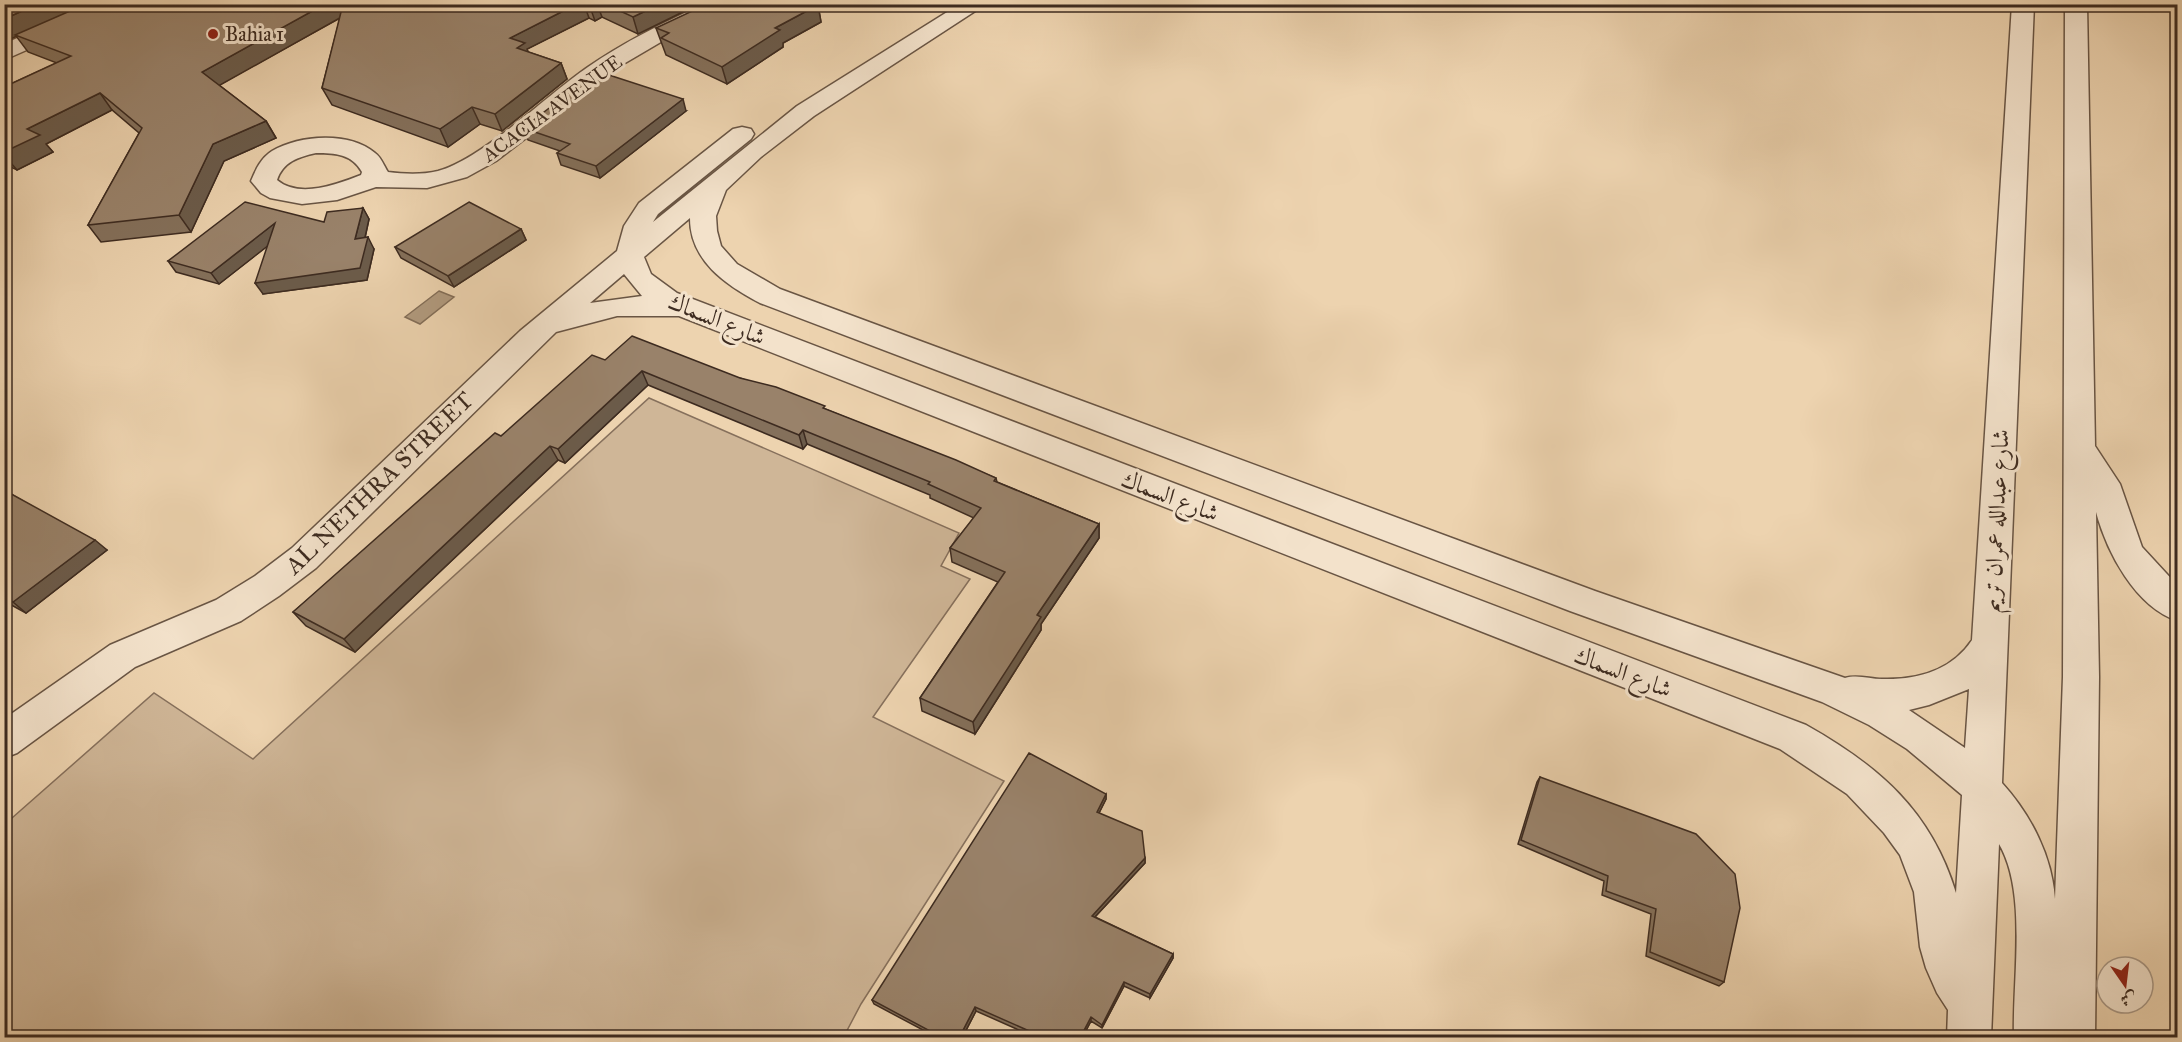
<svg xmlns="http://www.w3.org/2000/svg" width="2182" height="1042" font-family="'IM FELL Great Primer',Amiri,serif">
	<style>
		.green { fill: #cfb697; stroke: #86705c; stroke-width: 1.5 }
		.water { fill: #b19a7e; stroke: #836e58; stroke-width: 1.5 }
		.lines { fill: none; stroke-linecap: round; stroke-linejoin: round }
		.minor-casing { stroke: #695544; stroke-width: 3 }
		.minor { fill: #f3e2cb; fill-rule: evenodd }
		.tram { stroke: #3d2b20; stroke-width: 1.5 }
		.wall { fill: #84705b; stroke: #3d2b20; stroke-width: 1.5 }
		.shaded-wall { fill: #6b5b4a; stroke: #3d2b20; stroke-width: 1.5 }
		.building { fill: #99826a; stroke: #3d2b20; stroke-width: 1.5 }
		.poi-dot { fill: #8f2418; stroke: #f3e2cb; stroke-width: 2 }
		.labels { text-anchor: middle; stroke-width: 6; stroke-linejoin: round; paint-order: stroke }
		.far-poi-label { font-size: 20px; fill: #3d2b20; stroke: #f3e2cb; text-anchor: start }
		.far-street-label { font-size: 20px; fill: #3d2b20; stroke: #f3e2cb }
		.street-label { font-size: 24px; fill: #3d2b20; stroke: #f3e2cb }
	</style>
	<rect width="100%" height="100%" fill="#edd3af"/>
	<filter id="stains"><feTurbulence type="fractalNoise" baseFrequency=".00333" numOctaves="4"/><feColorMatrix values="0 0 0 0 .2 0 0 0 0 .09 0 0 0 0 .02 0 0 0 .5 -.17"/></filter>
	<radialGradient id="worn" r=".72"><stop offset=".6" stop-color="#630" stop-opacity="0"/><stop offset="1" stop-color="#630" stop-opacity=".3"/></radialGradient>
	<path class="green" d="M 649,398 L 959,533 L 941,566 L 970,579 L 873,717 L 1004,781 L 861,1004 L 843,1038 L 5,1037 L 4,825 L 154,693 L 253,759 Z"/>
	<path class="water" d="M 439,291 L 454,297 L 420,324 L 405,317 Z"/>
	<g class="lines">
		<defs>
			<g id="minor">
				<path d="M 92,4 L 121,4 L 119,9 L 4,60 L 4,44 Z"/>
				<path d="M 705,4 L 734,4 L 732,9 L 666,39 L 620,66 L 496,161 L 467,177 L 427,188 L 376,187 L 337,200 L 302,204 L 270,198 L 261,193 L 251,181 C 256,169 261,158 272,151 C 300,135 349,131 375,153 C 381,157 384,166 388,172 C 404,174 421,175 438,171 C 482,159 547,95 588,67 C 624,42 664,22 705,4 ZM 316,153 C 335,153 352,154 362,172 L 361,175 C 338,184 299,199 277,180 C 283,162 298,157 316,153 Z"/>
				<path d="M 960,4 L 986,4 L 814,116 L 761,157 L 726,190 L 716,216 L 717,231 L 721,246 L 737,264 L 780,289 L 1595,591 L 1845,678 C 1857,674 1870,679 1882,679 C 1918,680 1952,670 1972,640 L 2012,4 L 2034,4 L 2002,783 C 2031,815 2052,856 2055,899 L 2063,677 L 2065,4 L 2087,4 L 2095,446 L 2120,484 L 2142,547 L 2178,586 L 2178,621 C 2135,607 2107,552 2096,512 L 2099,677 L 2095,1038 L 2014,1038 C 2012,981 2028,893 1999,844 L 1991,1038 L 1947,1038 L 1948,1010 L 1937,993 L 1926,968 L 1920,947 L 1914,892 L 1900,855 L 1884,833 L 1847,794 L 1780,749 L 679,316 L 617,316 L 556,332 L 316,568 L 279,596 L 241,621 L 135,667 L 17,753 L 4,758 L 4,719 L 110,645 L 216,600 L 255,576 L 292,548 L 520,331 L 617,251 L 624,226 L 639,203 L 733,129 L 742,127 L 751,129 L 754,134 L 751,139 L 658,214 L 653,222 L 797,106 ZM 690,218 C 690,261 726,285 760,303 L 1570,611 L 1822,702 L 1869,725 L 1907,749 L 1962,795 L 1956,893 C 1931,811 1879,766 1806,725 L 677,293 L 651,274 L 644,257 ZM 624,274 L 642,296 L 590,303 ZM 1969,689 L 1965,748 L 1909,710 L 1929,705 Z"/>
			</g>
		</defs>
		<use href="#minor" class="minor-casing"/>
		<use href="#minor" class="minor"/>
		<path class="tram" d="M 2178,789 L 2173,804 L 2178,865"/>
	</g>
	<g class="wall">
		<path d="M 4,4 L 699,4 L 638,34 L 602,17 L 595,21 L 589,18 L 527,49 L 528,52 L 561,63 L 567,79 L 502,131 L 480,124 L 448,147 L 332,105 L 322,88 L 340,18 L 219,85 L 266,121 L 276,138 L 224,161 L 191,232 L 101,242 L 88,225 L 139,133 L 112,110 L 46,144 L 53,152 L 17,170 L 9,166 L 4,168 L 4,87 L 57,63 L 28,52 L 16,36 Z"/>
		<path d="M 818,5 L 821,22 L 783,43 L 783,47 L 727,84 L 666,55 L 656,28 Z"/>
		<path d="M 686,111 L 600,178 L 561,165 L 557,153 L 560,151 L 528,140 L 523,128 Z"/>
		<path d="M 363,208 L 369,219 L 365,238 L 374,249 L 367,280 L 263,294 L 267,246 L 219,284 L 176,272 L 168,261 L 324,222 Z"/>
		<path d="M 521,229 L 526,240 L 454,287 L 401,258 L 395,247 Z"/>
		<path d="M 605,360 L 740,378 L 825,409 L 996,478 L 997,482 L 1099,524 L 1099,538 L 1041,624 L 1041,630 L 975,734 L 922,711 L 920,698 L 998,582 L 952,562 L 950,548 L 974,518 L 930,498 L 930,495 L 807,444 L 803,449 L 648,385 L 565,463 L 558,460 L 355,652 L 306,626 L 293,612 L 501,436 Z"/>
		<path d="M 4,490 L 107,550 L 26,613 L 4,601 Z"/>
		<path d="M 1540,777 L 1724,982 L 1719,986 L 1646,956 L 1651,914 L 1602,895 L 1604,881 L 1518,844 L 1537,782 Z"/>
		<path d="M 1106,794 L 1106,799 L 1099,813 L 1145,858 L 1145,863 L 1095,917 L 1173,954 L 1173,958 L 1150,998 L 1124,986 L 1102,1028 L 1091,1021 L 1082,1038 L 1037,1038 L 976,1011 L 962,1038 L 938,1038 L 874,1004 L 872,1000 Z"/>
	</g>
	<g class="shaded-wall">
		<path d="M 38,4 L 86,4 L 4,42 L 4,19 Z"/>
		<path d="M 325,4 L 352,4 L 354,10 L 213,89 L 202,72 Z"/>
		<path d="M 577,4 L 584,4 L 589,18 L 527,49 L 531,60 L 524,65 L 510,38 Z"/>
		<path d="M 589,4 L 597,4 L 602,17 L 595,21 Z"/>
		<path d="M 660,4 L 699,4 L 638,34 L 633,17 Z"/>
		<path d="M 818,5 L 821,22 L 783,43 L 783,47 L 727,84 L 722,67 L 775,28 Z"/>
		<path d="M 561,63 L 567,79 L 502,131 L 495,114 Z"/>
		<path d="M 100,93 L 112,110 L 46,144 L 53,152 L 17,170 L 4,155 L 4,152 L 27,129 Z"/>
		<path d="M 683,99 L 686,111 L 600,178 L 596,166 Z"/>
		<path d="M 472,107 L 480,124 L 448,147 L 440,129 Z"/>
		<path d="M 266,121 L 276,138 L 224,161 L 191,232 L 179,215 L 213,144 Z"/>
		<path d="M 4,160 L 9,166 L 4,168 Z"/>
		<path d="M 363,208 L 369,219 L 362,251 L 355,239 Z"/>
		<path d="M 275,223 L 283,234 L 219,284 L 211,273 Z"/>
		<path d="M 521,229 L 526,240 L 454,287 L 448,276 Z"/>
		<path d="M 368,237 L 374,249 L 367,280 L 263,294 L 255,283 Z"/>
		<path d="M 642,371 L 648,385 L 565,463 L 558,449 Z"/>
		<path d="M 803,430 L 807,444 L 803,449 L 799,435 Z"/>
		<path d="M 550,446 L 558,460 L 355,652 L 344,639 Z"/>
		<path d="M 1099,524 L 1099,538 L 1041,624 L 1041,630 L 975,734 L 973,722 L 1037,615 Z"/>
		<path d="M 95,540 L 107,550 L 26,613 L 13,602 Z"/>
		<path d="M 1106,794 L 1106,799 L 1097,817 L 1097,812 Z"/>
		<path d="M 1145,858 L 1145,863 L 1092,920 L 1092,916 Z"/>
		<path d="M 1173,954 L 1173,958 L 1150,998 L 1150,994 Z"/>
		<path d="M 1124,982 L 1124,986 L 1102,1028 L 1102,1025 Z"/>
		<path d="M 975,1007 L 976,1011 L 962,1038 L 959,1038 Z"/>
		<path d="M 1091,1017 L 1091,1021 L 1082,1038 L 1080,1038 Z"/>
	</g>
	<g class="building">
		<path d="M 4,4 L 38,4 L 4,19 Z"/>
		<path d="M 86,4 L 325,4 L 202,72 L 266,121 L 213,144 L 179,215 L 88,225 L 142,128 L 100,93 L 27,129 L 40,135 L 4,152 L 4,87 L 71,56 L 15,35 Z"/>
		<path d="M 343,4 L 577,4 L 510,38 L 525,43 L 517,48 L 561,63 L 495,114 L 472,107 L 440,129 L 322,88 Z"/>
		<path d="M 605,4 L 660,4 L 633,17 Z"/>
		<path d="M 707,4 L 816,4 L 818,5 L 775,28 L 780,30 L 722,67 L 661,38 L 669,33 L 656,28 Z"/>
		<path d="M 609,75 L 683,99 L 596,166 L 557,153 L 570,144 L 523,128 L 590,77 L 600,81 Z"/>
		<path d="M 245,202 L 324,222 L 327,212 L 363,208 L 355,239 L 368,237 L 360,268 L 255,283 L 275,223 L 211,273 L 168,261 Z"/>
		<path d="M 469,202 L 521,229 L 448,276 L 395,247 Z"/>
		<path d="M 632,336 L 740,378 L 776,387 L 825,406 L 823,408 L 956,460 L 996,478 L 994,481 L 1099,524 L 1037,615 L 1041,617 L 973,722 L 920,698 L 1005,572 L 950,548 L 981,508 L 928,484 L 930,482 L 803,430 L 799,435 L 642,371 L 558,449 L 550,446 L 344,639 L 293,612 L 495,433 L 501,436 L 592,355 L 605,360 Z"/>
		<path d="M 4,490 L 95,540 L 13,602 L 4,598 Z"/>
		<path d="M 1029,753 L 1106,794 L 1097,812 L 1142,831 L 1145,858 L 1092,916 L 1173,954 L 1150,994 L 1124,982 L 1102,1025 L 1091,1017 L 1080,1038 L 1045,1038 L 975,1007 L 959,1038 L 943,1038 L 872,1000 Z"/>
		<path d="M 1540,777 L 1696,834 L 1735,874 L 1740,908 L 1724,982 L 1650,952 L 1656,909 L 1606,891 L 1608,876 L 1521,840 Z"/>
	</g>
	<circle class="poi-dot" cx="213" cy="34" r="6"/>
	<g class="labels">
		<g class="far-poi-label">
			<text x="225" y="41">Bahia 1</text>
		</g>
		<g class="far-street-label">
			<text transform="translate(552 108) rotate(-36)" y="7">ACACIA AVENUE</text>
		</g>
		<g class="street-label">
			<text transform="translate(717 319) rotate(22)" y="8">شارع السماك</text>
			<text transform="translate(379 483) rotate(-44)" y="8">AL NETHRA STREET</text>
			<text transform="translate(1170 496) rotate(21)" y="8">شارع السماك</text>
			<text transform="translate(1996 521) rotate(-87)" y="8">شارع عبدالله عمران تريم</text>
			<text transform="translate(1623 672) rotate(21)" y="8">شارع السماك</text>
		</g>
	</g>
	<rect width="2182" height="1042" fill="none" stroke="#edd3af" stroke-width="24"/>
	<rect x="6" y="6" width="2170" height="1030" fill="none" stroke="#3d2b20" stroke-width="3"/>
	<rect x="12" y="12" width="2158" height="1018" fill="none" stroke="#3d2b20" stroke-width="1.5"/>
	<g transform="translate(2125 985) rotate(166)"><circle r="28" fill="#f3e2cb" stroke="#aa9987" stroke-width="1.5"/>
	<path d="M0-4.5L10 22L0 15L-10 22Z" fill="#8f2418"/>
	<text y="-9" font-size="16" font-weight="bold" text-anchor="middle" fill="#3d2b20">ش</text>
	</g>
	<rect width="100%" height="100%" filter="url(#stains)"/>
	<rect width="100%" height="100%" fill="url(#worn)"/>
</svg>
